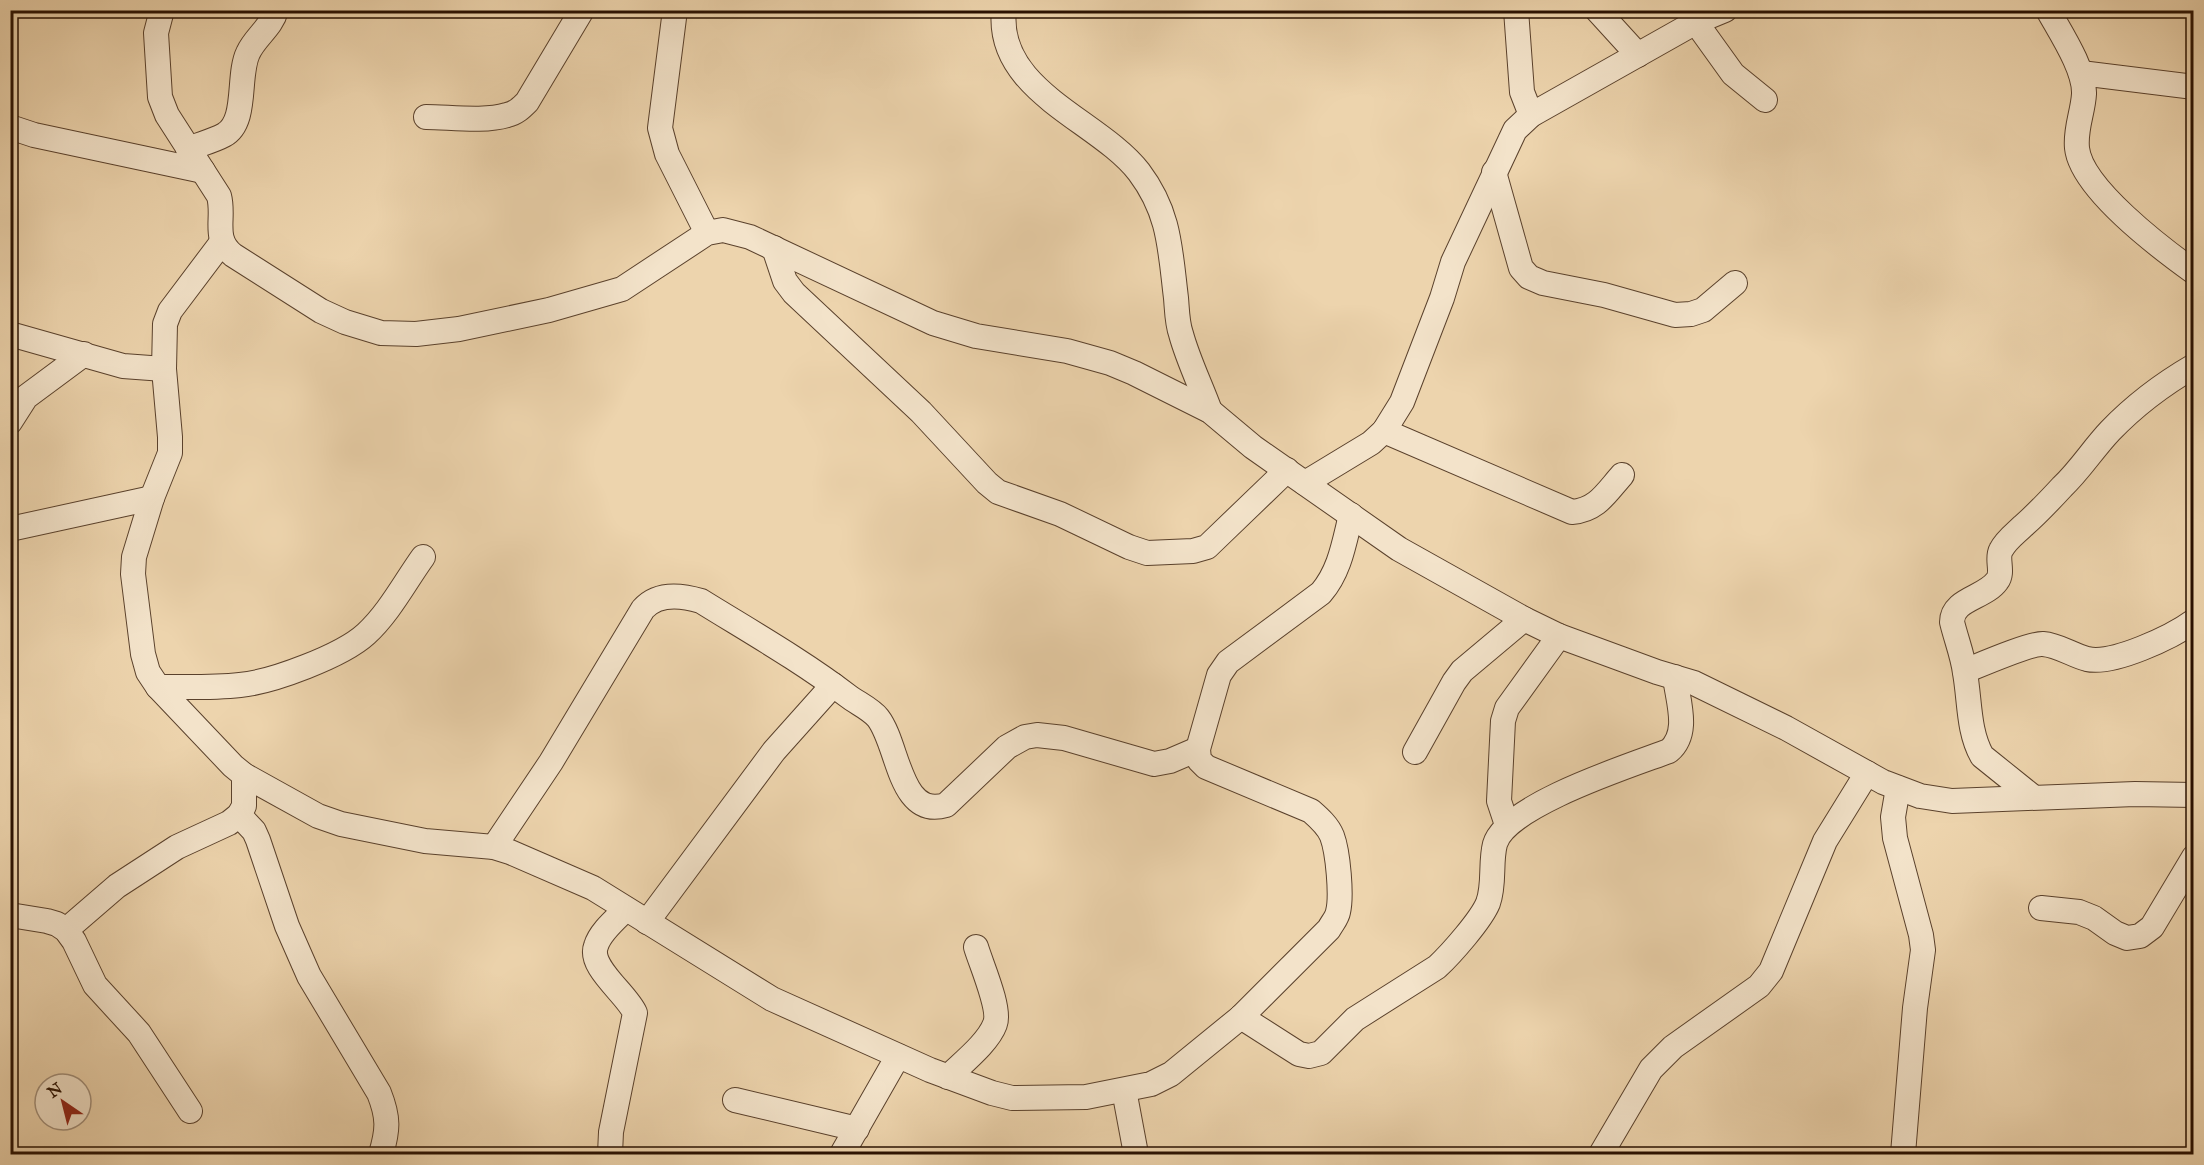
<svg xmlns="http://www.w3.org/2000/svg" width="2204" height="1165" font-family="'IM FELL Great Primer',serif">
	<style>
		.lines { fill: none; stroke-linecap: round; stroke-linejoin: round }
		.minor-casing { stroke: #5a412c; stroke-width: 26 }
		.minor { stroke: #f3e3ca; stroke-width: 24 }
	</style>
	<rect width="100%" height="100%" fill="#edd4ad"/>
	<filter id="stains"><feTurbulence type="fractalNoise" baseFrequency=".00333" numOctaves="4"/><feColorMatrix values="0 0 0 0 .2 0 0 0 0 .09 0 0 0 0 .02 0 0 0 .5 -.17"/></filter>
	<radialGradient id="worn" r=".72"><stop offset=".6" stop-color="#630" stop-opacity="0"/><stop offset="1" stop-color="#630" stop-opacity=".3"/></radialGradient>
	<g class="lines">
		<defs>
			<g id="minor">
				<path d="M 162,10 L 156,33 L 160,97 L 167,115 L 219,196 C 225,218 212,238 233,255 L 321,311 L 345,322 L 381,333 L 416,334 L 459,329 L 549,310 L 622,289 L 707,233 L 723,230 L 750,237 L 933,323 L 976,336 L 1067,351 L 1110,363 L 1134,373 L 1210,411 L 1253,447 L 1399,549 L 1524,619 L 1559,636 L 1657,672 L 1694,683 L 1786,728 L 1883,782 L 1920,796 L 1952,801 L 2135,794 L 2194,795"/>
				<path d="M 675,10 L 660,128 L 667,154 L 707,233"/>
				<path d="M 1004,10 C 995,91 1099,120 1139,172 C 1170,213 1170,249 1176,298 C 1177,309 1177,323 1181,334 C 1188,360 1201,386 1210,411"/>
				<path d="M 1516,10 L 1522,92 L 1531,115"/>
				<path d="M 1597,10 L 1638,55"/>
				<path d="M 1687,10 L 1733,74 L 1765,100"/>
				<path d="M 2048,10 C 2060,32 2085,69 2084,94 C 2083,112 2075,129 2077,148 C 2081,188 2162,249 2194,272"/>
				<path d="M 2081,73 L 2194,87"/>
				<path d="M 426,117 C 449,117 485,122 507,115 C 516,113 521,108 527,102 L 582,10"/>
				<path d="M 10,127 L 34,135 L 203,171"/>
				<path d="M 188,149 C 200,144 213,141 224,135 C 248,122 237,76 248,53 C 255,37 272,27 276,10"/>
				<path d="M 1494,172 L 1521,268 L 1529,277 L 1543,283 L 1604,295 L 1675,315 L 1691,314 L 1703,310 L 1735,283"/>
				<path d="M 222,242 L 170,311 L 165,324 L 164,369 L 170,437 L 170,453 L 152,498 L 134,557 L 133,574 L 143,654 L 148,672 L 158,687 L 233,766 L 244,775 L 318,816 L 341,824 L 425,841 L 494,847 L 510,852 L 593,888 L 772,999 L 930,1070 L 992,1093 L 1012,1098 L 1086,1097 L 1151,1084 L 1171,1074 L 1241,1017 L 1329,929 C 1332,923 1337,918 1338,912 C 1342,896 1338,852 1332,836 C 1328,826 1319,818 1311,811 L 1206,767 L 1199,760 L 1198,749 L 1219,675 L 1228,662 L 1321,593 C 1340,571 1344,543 1351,515"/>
				<path d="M 774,248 L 785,281 L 794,293 L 921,412 L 987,483 L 998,492 L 1060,514 L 1129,547 L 1147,553 L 1193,551 L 1207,547 L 1287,470"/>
				<path d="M 10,334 L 123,366 L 164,369"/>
				<path d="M 10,422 L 26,397 L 84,354"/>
				<path d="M 1384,431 L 1572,512 C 1597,510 1606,493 1622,475"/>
				<path d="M 1305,483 L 1371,443 L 1384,431 L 1402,402 L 1442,298 L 1453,262 L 1515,130 L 1531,115 L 1696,22 L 1725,10"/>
				<path d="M 10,529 L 152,498"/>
				<path d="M 1965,671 C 1980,665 2031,643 2043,644 C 2058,645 2072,655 2087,659 C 2113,665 2172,637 2194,621"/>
				<path d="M 158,687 C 185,687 213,688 240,685 C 272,682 342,656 366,634 C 389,613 405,582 423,557"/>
				<path d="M 1415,752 L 1454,682 L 1462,671 L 1524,619"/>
				<path d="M 1898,788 L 1893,817 L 1895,838 L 1921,935 L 1923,950 L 1915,1008 L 1903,1154"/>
				<path d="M 2033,797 L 1982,756 C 1968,731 1970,701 1965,673 C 1963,656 1956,639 1952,622 C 1952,599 1985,598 1997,581 C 2004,572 1996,559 2001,550 C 2006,540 2016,533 2023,526 C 2037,514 2050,500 2062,487 C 2080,470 2093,449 2110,431 C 2134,406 2163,384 2194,366"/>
				<path d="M 239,815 L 254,831 L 258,840 L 287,926 L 309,976 L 379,1093 C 389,1118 388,1130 381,1154"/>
				<path d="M 1507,825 L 1499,801 L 1503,721 L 1507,708 L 1559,636"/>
				<path d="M 494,847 L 551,762 L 643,609 C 658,592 681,595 701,601 C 751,632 802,661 848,696 C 857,703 871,709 878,718 C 899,745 899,819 946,805 L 1007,747 L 1025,737 L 1037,735 L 1064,738 L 1154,764 L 1170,761 L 1198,749"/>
				<path d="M 2041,908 L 2079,912 L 2094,918 L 2115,933 L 2127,938 L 2140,936 L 2152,927 L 2194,857"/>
				<path d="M 10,915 L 47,921 L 57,924 L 66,930 L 74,941 L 95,985 L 139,1033 L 190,1111"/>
				<path d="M 647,922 L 774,751 L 833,685"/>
				<path d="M 66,930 L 117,886 L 177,847 L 229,823 L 239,815 L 244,806 L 244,775"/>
				<path d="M 1241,1017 L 1299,1054 L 1309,1056 L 1321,1053 L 1355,1019 L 1437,967 C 1451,954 1481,920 1488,903 C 1495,884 1490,863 1495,844 C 1506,805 1632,765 1669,751 C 1690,733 1678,702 1675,677"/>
				<path d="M 948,1077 C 962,1063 988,1043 995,1024 C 1001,1009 981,964 976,947"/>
				<path d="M 1124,1090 L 1136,1154"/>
				<path d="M 735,1100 L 857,1129"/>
				<path d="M 610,1154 L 611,1132 L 635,1013 C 627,994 588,967 596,946 C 600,932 616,919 626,909"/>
				<path d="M 842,1154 L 898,1056"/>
				<path d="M 1601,1154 L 1651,1069 L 1673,1047 L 1759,986 L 1771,971 L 1825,841 L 1867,773"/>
			</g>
		</defs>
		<use href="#minor" class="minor-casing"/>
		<use href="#minor" class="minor"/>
	</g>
	<rect width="2204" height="1165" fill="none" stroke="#edd4ad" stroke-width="36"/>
	<rect x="12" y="12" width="2180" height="1141" fill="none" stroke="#291001" stroke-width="3"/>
	<rect x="18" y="18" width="2168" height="1129" fill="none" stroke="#291001" stroke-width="1.5"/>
	<g transform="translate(63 1102) rotate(325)"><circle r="28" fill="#f3e3ca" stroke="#a28f7a" stroke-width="1.5"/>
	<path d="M0-4.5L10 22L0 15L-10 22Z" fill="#8f2418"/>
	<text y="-9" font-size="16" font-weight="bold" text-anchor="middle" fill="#291001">N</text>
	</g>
	<rect width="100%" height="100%" filter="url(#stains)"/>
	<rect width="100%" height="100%" fill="url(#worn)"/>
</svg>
